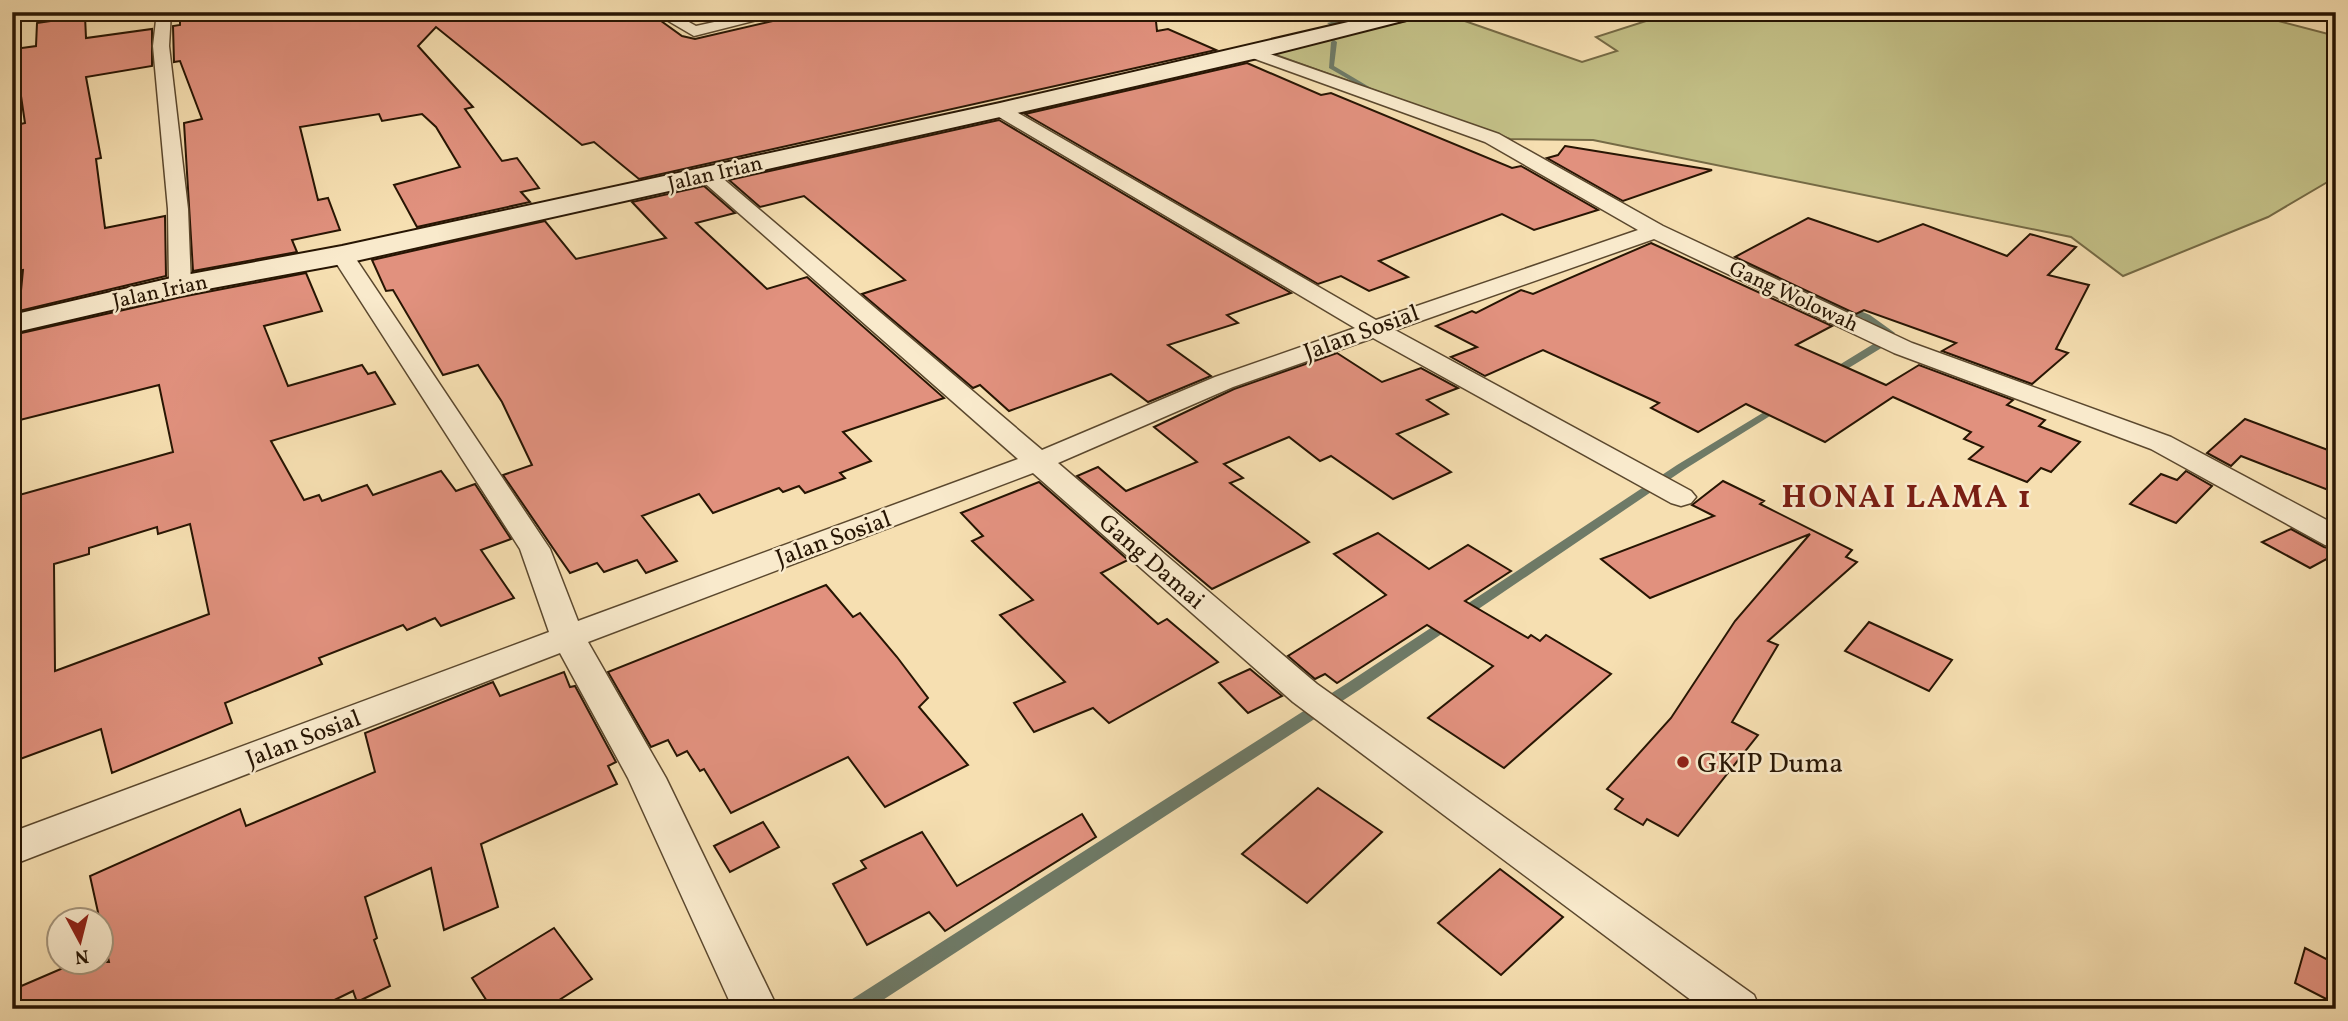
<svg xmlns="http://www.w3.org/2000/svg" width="2348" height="1021" font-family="Vollkorn,serif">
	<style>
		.green { fill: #c3c087; stroke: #756a45; stroke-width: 2 }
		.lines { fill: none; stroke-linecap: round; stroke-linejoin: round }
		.stream { fill: #6e7a67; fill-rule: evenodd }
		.building { fill: #e1917e; stroke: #271503; stroke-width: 2; fill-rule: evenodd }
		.minor-casing { stroke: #5b482e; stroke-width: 3 }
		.secondary-casing { stroke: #271503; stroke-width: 4 }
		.minor { fill: #f9eacc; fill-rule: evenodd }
		.secondary { fill: #f9eacc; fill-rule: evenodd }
		.poi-dot { fill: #8f2418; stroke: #f9eacc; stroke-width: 2.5 }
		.labels { text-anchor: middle; stroke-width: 5; stroke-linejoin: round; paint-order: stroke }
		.far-street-label { font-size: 21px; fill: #271503; stroke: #f9eacc }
		.street-label { font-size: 24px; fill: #271503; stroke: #f9eacc }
		.near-poi-label { font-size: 28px; fill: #271503; stroke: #f9eacc; text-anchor: start }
		.district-label { font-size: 32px; font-weight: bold; letter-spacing: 2px; fill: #7a1f14; stroke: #f9eacc }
	</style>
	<rect width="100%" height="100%" fill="#f6dfb1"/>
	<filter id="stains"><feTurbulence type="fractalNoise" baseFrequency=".00286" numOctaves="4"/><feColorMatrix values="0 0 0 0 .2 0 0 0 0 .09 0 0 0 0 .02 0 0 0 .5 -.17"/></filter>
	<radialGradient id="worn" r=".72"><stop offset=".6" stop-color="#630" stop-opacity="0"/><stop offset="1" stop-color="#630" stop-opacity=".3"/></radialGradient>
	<path class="green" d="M 1674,12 L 2244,12 L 2336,36 L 2336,177 L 2268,217 L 2123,276 L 2071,237 L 1593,140 L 1510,139 L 1268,52 L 1442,13 L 1582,62 L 1617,51 L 1596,37 Z"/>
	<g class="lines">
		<g class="stream">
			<path d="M 1373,12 L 1386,12 L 1330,25 L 1327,23 Z"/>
			<path d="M 1334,40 L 1337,42 L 1334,66 L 1371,88 L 1371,90 L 1367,90 L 1329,68 L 1331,42 Z"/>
			<path d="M 1746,263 L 1870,315 L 1895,333 L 1883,347 L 1834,377 L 1826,377 L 1825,375 L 1826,373 L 1875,343 L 1884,333 L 1864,319 L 1743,268 L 1741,266 Z"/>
			<path d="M 1779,403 L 1783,404 L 1784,406 L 1783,408 L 1685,469 L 1359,690 L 869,1009 L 844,1009 L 846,1003 L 1349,682 L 1677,465 Z"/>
		</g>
	</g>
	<g class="building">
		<path d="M 180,12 L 481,12 L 490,18 L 501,12 L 611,12 L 623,20 L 650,13 L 682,36 L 695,39 L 812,12 L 1155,12 L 1157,31 L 1168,29 L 1216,50 L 639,179 L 594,142 L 582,145 L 436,27 L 418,46 L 473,107 L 465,109 L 502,161 L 517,158 L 539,188 L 521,192 L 530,202 L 417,227 L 394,185 L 460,167 L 436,127 L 422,114 L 382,121 L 379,114 L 300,127 L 318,200 L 328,198 L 340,230 L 292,240 L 297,252 L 193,271 L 184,123 L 202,119 L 180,61 L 174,62 L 173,26 L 180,25 Z"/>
		<path d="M 85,16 L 86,38 L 152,29 L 152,66 L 86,77 L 101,158 L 96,159 L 105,228 L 165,216 L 166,276 L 19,311 L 23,270 L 12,272 L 12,126 L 25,123 L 14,49 L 36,46 L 37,23 Z"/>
		<path d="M 1247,63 L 1321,95 L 1331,93 L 1512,168 L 1521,166 L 1598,210 L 1534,230 L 1502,214 L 1379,261 L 1408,277 L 1369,291 L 1341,276 L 1318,284 L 1025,114 Z"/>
		<path d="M 999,120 L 1291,293 L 1227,315 L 1238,323 L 1168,345 L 1211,376 L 1148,402 L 1111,374 L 1009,411 L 980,385 L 973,388 L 862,294 L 905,280 L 804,196 L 760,207 L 729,180 Z"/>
		<path d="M 1565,146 L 1712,170 L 1623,201 L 1547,158 L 1558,155 Z"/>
		<path d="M 704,186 L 735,213 L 696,223 L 767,289 L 807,277 L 944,398 L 843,432 L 871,461 L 840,473 L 845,478 L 805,493 L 799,486 L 783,492 L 779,488 L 713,513 L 699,494 L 642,516 L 677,561 L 646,573 L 637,560 L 604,572 L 597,563 L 570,573 L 503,475 L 532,465 L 502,402 L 478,365 L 443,375 L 393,290 L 386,291 L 372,260 L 545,221 L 576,259 L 666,238 L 632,202 Z"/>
		<path d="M 1808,218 L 1878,242 L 1923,224 L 2007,256 L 2030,234 L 2076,247 L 2048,275 L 2089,285 L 2056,349 L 2068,353 L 2032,384 L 1942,351 L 1956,343 L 1864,310 L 1856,314 L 1735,257 Z"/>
		<path d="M 1651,243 L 1832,326 L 1796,345 L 1886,385 L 1919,365 L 2013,400 L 2007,405 L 2045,420 L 2039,426 L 2080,442 L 2051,472 L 2041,468 L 2027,482 L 1969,459 L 1983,447 L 1964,439 L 1971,432 L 1893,397 L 1825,442 L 1746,404 L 1698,432 L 1651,408 L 1659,403 L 1543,350 L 1485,376 L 1451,357 L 1477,347 L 1436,326 L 1472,311 L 1476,313 L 1521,290 L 1533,294 Z"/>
		<path d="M 306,273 L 322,311 L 264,326 L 288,386 L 362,365 L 368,374 L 375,372 L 395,404 L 271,441 L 304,500 L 319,495 L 322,501 L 367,485 L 373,495 L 441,471 L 456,491 L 475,484 L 511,539 L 481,550 L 514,598 L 441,626 L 435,618 L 407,630 L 403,625 L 319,658 L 322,664 L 225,703 L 232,723 L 112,773 L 101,729 L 12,762 L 12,497 L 173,452 L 159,385 L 12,422 L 12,346 L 17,345 L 17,334 L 181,297 ZM 190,524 L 209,614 L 55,671 L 54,564 L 89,554 L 89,548 L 157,527 L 158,534 Z"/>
		<path d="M 1337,353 L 1382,382 L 1421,368 L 1458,388 L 1427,400 L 1448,414 L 1397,434 L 1451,472 L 1393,499 L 1331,456 L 1320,461 L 1289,437 L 1224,464 L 1243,478 L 1230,483 L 1309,542 L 1212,589 L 1077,476 L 1098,467 L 1126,491 L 1197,462 L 1154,427 L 1234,389 Z"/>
		<path d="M 2245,419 L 2336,453 L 2336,493 L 2241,456 L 2231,466 L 2207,453 Z"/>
		<path d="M 2186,471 L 2212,486 L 2176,523 L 2130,504 L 2161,474 L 2177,480 Z"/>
		<path d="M 1723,481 L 1764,501 L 1760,504 L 1852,550 L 1846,557 L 1857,562 L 1768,641 L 1778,645 L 1732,722 L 1758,735 L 1678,836 L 1647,819 L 1643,825 L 1615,809 L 1623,799 L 1607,789 L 1671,718 L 1735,621 L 1810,534 L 1650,598 L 1601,559 L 1714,516 L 1692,505 Z"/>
		<path d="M 1039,482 L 1128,560 L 1101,573 L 1158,624 L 1167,619 L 1218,662 L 1109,723 L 1093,708 L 1034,732 L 1014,703 L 1065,682 L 1000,615 L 1033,600 L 972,541 L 983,536 L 961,513 Z"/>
		<path d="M 2291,529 L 2324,547 L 2336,550 L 2336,554 L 2310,568 L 2262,542 Z"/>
		<path d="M 1378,533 L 1429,569 L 1468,545 L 1511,571 L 1465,601 L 1528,638 L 1531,635 L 1540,641 L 1546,635 L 1611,674 L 1504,768 L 1428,718 L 1493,666 L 1427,625 L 1337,683 L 1325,674 L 1315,679 L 1288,656 L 1386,595 L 1334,554 Z"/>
		<path d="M 826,585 L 853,617 L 860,613 L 897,657 L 928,698 L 919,707 L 968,765 L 885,807 L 848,757 L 731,813 L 704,769 L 700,771 L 687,751 L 677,756 L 668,740 L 651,747 L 608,672 Z"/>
		<path d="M 1869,622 L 1952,660 L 1929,691 L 1845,651 Z"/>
		<path d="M 1250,669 L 1282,696 L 1248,713 L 1219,683 Z"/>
		<path d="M 564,672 L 570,687 L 575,686 L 616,762 L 608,766 L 617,784 L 481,844 L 498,907 L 444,930 L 431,868 L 365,897 L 377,938 L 374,940 L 390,986 L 357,1002 L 353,991 L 316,1009 L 12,1009 L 12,990 L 77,962 L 109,962 L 90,876 L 240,809 L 246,826 L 375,772 L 365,733 L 493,682 L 500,696 Z"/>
		<path d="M 1318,788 L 1382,832 L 1307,903 L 1242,854 Z"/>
		<path d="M 1082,814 L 1096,837 L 945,931 L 929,912 L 867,945 L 833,884 L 866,868 L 861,861 L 922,832 L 957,886 Z"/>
		<path d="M 763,822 L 779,847 L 730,872 L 714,846 Z"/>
		<path d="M 1500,869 L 1563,917 L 1501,975 L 1438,923 Z"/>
		<path d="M 554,928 L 592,979 L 545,1009 L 492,1009 L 472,978 Z"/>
		<path d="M 2305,948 L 2336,964 L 2336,1004 L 2295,983 Z"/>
	</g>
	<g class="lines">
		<defs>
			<g id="minor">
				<path d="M 157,12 L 171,12 L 169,46 L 188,209 L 191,285 L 180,292 L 169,285 L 168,209 L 153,46 Z"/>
				<path d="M 483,12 L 498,12 L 491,16 Z"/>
				<path d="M 653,12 L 671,12 L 696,26 L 760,12 L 789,12 L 694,36 Z"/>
				<path d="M 1253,48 L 1499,134 L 1663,226 L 1912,343 L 2171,437 L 2336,525 L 2336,547 L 2325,545 L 2151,449 L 1894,353 L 1654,239 L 1395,330 L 1691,491 L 1696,497 L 1691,503 L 1681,506 L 1671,503 L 1373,338 L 1233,387 L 1058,463 L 1317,684 L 1754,995 L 1760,1009 L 1703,1009 L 1293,702 L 1033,473 L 588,642 L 666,778 L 778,1009 L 733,1009 L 628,778 L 560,653 L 12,865 L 12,832 L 549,632 L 520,549 L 331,255 L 334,250 L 350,250 L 550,549 L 578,621 L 1018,459 L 700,179 L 697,175 L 700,171 L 714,171 L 1042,450 L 1215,377 L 1355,328 L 994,114 L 991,110 L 994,106 L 1006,106 L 1376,320 L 1638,230 L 1485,142 L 1247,56 L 1247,50 Z"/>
			</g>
			<path id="secondary" d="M 1391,12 L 1424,12 L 1422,16 L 1253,59 L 1000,117 L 342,264 L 180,294 L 12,333 L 12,315 L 180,276 L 342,246 L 1000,103 Z"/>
		</defs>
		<use href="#minor" class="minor-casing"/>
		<use href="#secondary" class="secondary-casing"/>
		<use href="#minor" class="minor"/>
		<use href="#secondary" class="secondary"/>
	</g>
	<circle class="poi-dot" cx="1683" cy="762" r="7"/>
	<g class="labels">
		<g class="far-street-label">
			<text transform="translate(715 173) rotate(-13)" y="7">Jalan Irian</text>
			<text transform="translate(160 291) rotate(-12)" y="7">Jalan Irian</text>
			<text transform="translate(1794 296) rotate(25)" y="7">Gang Wolowah</text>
		</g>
		<g class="street-label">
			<text transform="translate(1361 332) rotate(-20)" y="8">Jalan Sosial</text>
			<text transform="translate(833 538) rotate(-20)" y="8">Jalan Sosial</text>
			<text transform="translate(1152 561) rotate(41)" y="8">Gang Damai</text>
			<text transform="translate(303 738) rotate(-21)" y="8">Jalan Sosial</text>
		</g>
		<g class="near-poi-label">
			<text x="1697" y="772">GKIP Duma</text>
		</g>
		<g class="district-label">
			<text x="1907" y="507">HONAI LAMA 1</text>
		</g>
	</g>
	<rect width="2348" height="1021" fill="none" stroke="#f6dfb1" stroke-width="42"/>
	<rect x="14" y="14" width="2320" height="993" fill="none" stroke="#271503" stroke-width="3.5"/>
	<rect x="21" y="21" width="2306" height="979" fill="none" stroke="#271503" stroke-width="2"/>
	<g transform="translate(80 941) rotate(173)"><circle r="33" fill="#f9eacc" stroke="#a5957c" stroke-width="2"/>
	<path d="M0-5L12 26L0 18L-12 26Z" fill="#8f2418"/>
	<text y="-10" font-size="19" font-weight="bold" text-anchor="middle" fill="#271503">N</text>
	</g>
	<rect width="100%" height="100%" filter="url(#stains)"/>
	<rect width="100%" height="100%" fill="url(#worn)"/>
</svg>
